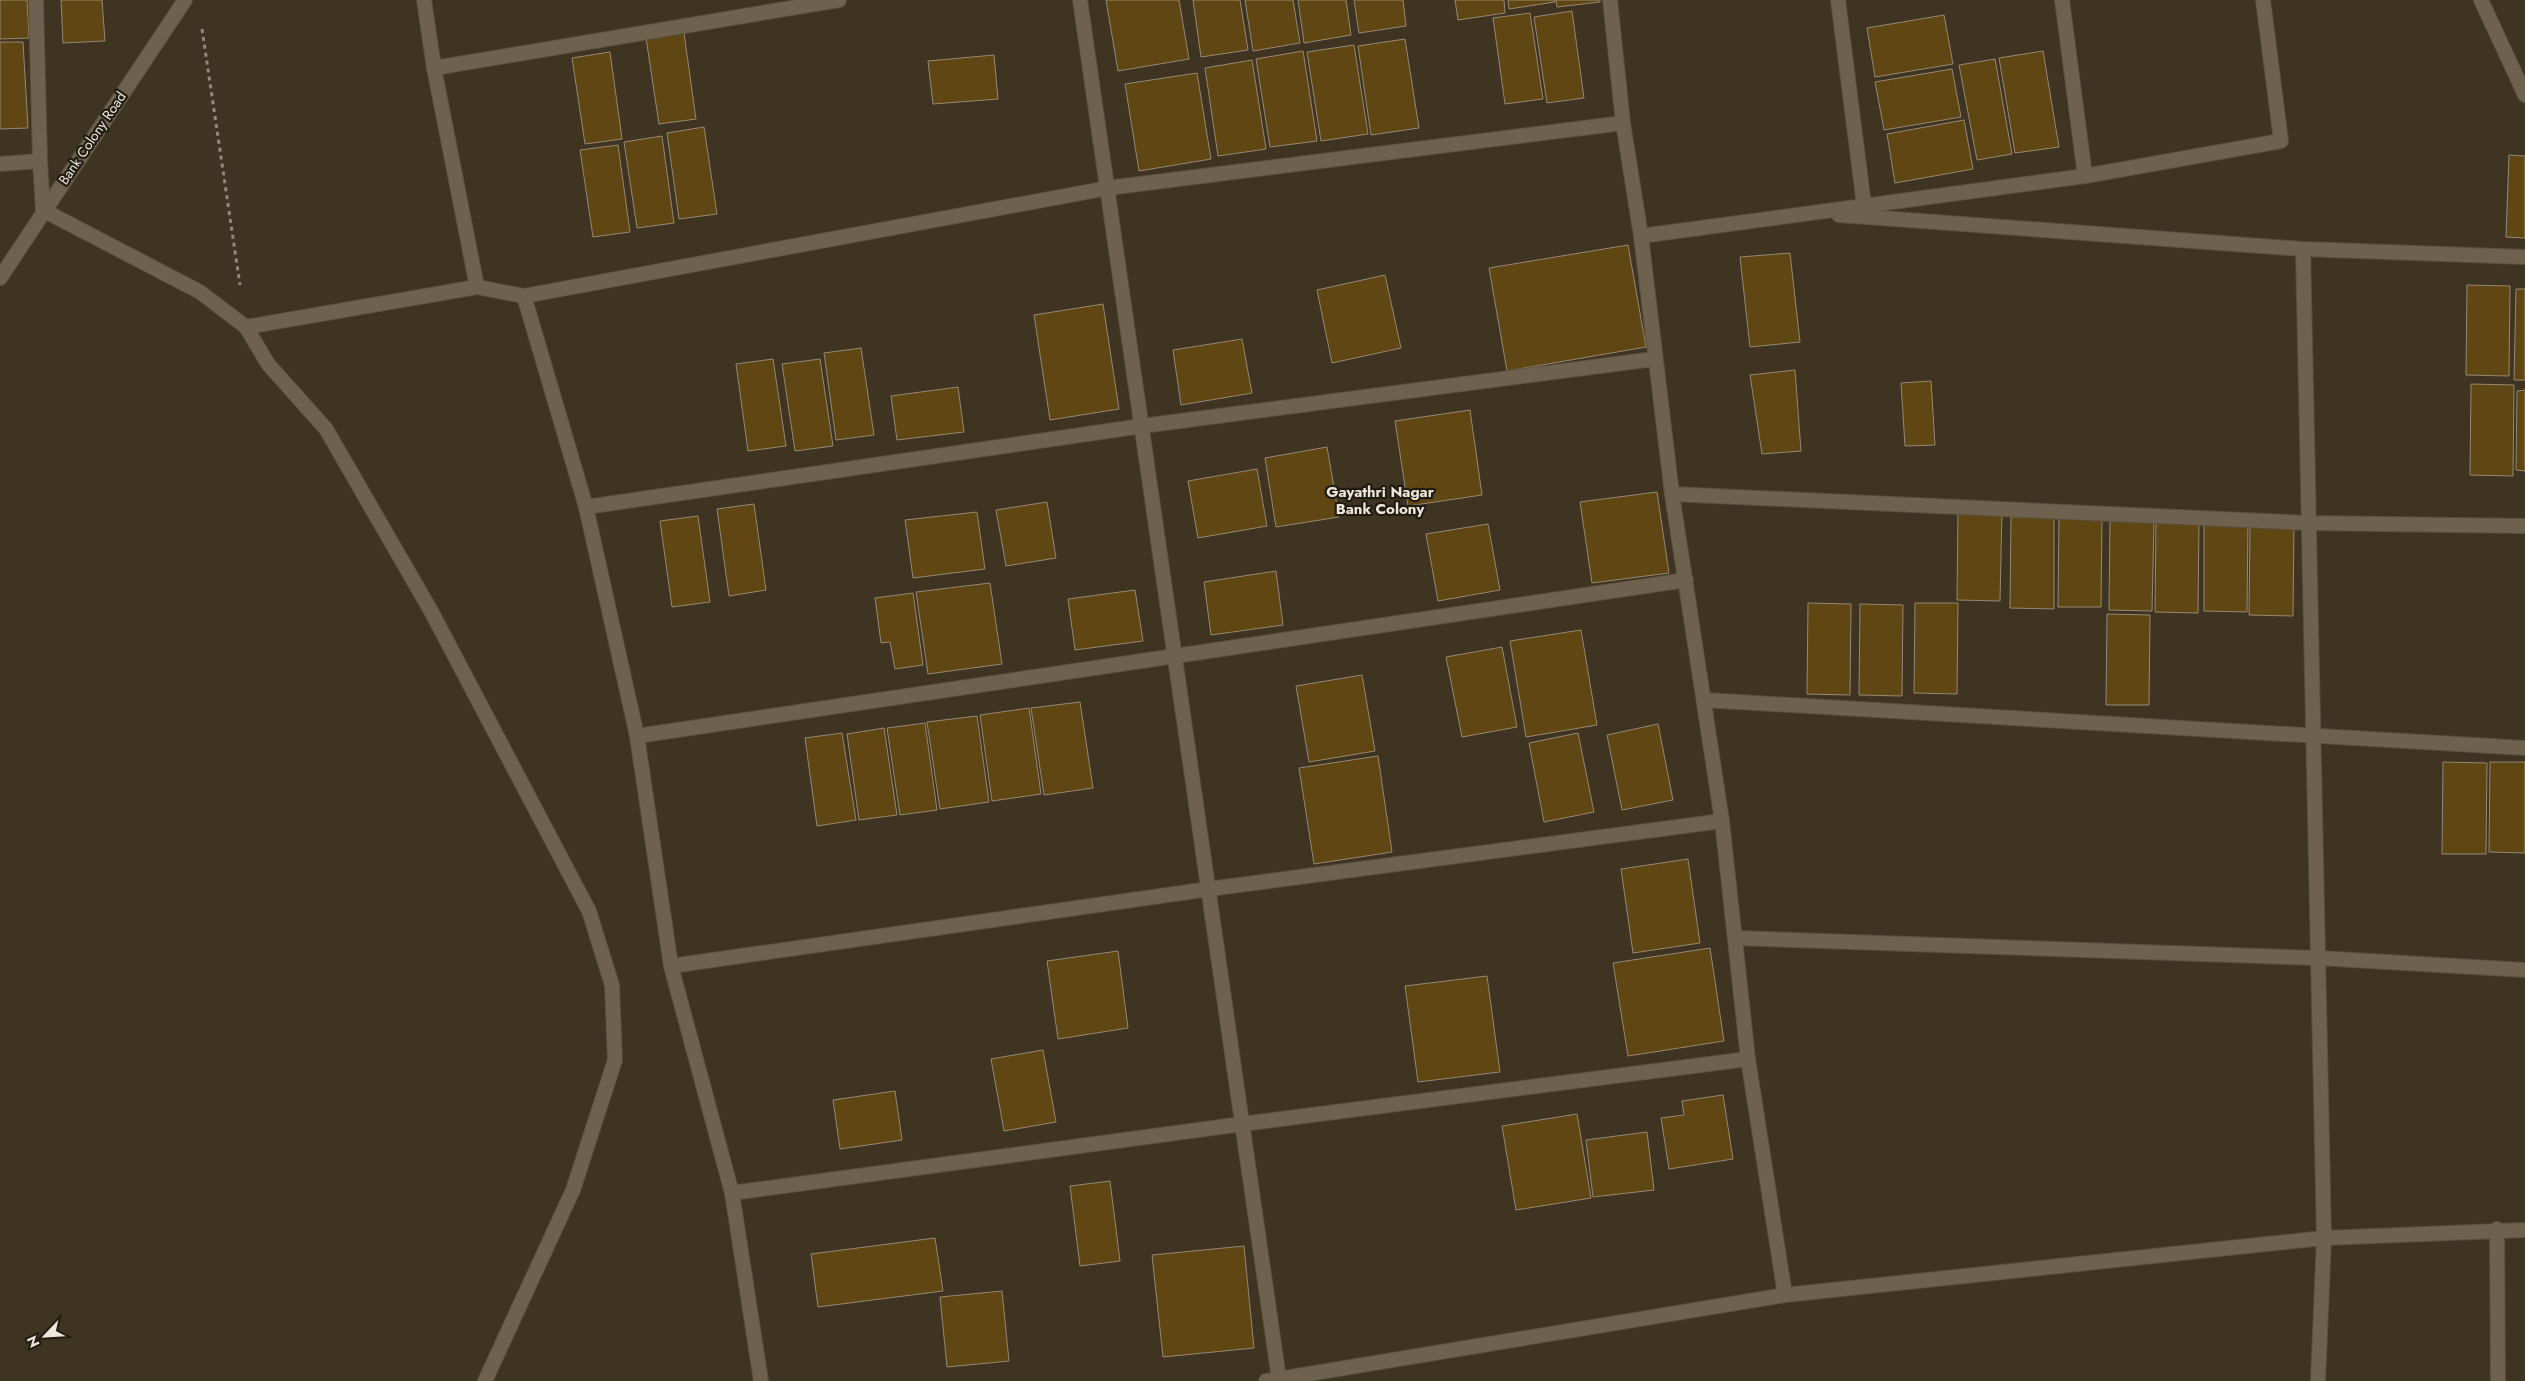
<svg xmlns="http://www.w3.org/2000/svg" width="2525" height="1381" font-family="Jost,sans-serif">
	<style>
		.building { fill: #604613; stroke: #958974 }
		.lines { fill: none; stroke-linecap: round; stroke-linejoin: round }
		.minor-casing { stroke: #59503f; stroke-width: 16 }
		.tertiary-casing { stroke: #59503f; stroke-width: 16 }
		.path { stroke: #918979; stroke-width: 3; stroke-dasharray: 4 4; stroke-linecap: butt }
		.minor { stroke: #6e624e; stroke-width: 14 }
		.tertiary { stroke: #6e624e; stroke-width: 14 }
		.labels { text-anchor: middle; stroke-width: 4.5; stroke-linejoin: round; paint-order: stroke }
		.street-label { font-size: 14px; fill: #ede6da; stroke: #211c14 }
		.neighbourhood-label { font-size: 15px; font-weight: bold; fill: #ede6da; stroke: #211c14 }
	</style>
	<rect width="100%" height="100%" fill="#3e3421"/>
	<g class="building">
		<path d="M 0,0 L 27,0 L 29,38 L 0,39 Z"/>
		<path d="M 61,0 L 102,0 L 105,41 L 63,43 Z"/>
		<path d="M 1106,0 L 1179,0 L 1189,59 L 1118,71 Z"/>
		<path d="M 1193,0 L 1240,0 L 1248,50 L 1201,57 Z"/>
		<path d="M 1245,0 L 1293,0 L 1300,43 L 1253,51 Z"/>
		<path d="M 1298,0 L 1346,0 L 1351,35 L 1304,43 Z"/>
		<path d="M 1354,0 L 1403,0 L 1406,26 L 1359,33 Z"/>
		<path d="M 1455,0 L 1504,0 L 1505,13 L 1458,20 Z"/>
		<path d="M 1508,0 L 1555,0 L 1555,2 L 1509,9 Z"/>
		<path d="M 1556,0 L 1600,0 L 1600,2 L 1557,7 Z"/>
		<path d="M 1572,11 L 1584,98 L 1547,103 L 1534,17 Z"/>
		<path d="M 1530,13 L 1543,99 L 1505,104 L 1493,18 Z"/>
		<path d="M 1944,15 L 1953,64 L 1875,77 L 1867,28 Z"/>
		<path d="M 684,33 L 696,119 L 659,124 L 646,38 Z"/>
		<path d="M 1405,39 L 1419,128 L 1371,135 L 1358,46 Z"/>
		<path d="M 0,42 L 23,42 L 28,128 L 0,129 Z"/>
		<path d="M 1354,45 L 1368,134 L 1321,141 L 1307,52 Z"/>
		<path d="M 1303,51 L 1317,141 L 1270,147 L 1256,59 Z"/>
		<path d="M 2043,51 L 2059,147 L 2015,153 L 1999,58 Z"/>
		<path d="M 610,52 L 622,139 L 585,144 L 572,58 Z"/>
		<path d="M 994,55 L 998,99 L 933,104 L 928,61 Z"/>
		<path d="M 1995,59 L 2012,154 L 1977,160 L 1959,65 Z"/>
		<path d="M 1252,60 L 1266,149 L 1218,156 L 1205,68 Z"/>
		<path d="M 1952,69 L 1961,117 L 1884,130 L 1875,82 Z"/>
		<path d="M 1197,73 L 1211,159 L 1139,171 L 1125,84 Z"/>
		<path d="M 1964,120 L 1973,169 L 1895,183 L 1887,134 Z"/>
		<path d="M 704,127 L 717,214 L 679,219 L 667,133 Z"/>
		<path d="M 662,136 L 674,223 L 637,228 L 624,142 Z"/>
		<path d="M 618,145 L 630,232 L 593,237 L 580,150 Z"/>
		<path d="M 2509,155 L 2525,156 L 2525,238 L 2506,237 Z"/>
		<path d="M 1628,245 L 1646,347 L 1507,371 L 1489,268 Z"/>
		<path d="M 1790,253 L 1800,342 L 1750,347 L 1740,257 Z"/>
		<path d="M 1385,275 L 1401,348 L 1332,363 L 1317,290 Z"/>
		<path d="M 2467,285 L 2510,286 L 2509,376 L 2466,375 Z"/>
		<path d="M 2516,289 L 2525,289 L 2525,380 L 2514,380 Z"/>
		<path d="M 1103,304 L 1119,409 L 1050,420 L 1034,315 Z"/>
		<path d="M 1242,339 L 1252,393 L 1181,405 L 1173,350 Z"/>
		<path d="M 861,348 L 874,435 L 836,440 L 824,353 Z"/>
		<path d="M 773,359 L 786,446 L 748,451 L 736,364 Z"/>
		<path d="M 820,359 L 833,446 L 795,451 L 782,364 Z"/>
		<path d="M 1795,370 L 1801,451 L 1762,454 L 1750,375 Z"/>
		<path d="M 1931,381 L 1935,445 L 1905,446 L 1901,383 Z"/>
		<path d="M 2471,384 L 2514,385 L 2513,476 L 2470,475 Z"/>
		<path d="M 958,387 L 964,432 L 897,440 L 891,396 Z"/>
		<path d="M 2525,390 L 2525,471 L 2516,470 L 2517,391 Z"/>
		<path d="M 1470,410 L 1482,495 L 1408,506 L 1395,421 Z"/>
		<path d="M 1327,447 L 1339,517 L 1276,527 L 1265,458 Z"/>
		<path d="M 1257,469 L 1267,526 L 1198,538 L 1188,481 Z"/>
		<path d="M 1657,492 L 1669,573 L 1592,583 L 1580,502 Z"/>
		<path d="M 1047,502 L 1056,558 L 1006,566 L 996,510 Z"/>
		<path d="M 754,504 L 766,590 L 729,596 L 717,509 Z"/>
		<path d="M 1958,510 L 2002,510 L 2000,601 L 1957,600 Z"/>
		<path d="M 977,512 L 985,569 L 913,578 L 905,520 Z"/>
		<path d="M 698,516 L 710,602 L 672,607 L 660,521 Z"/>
		<path d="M 2059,516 L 2102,517 L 2101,607 L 2058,607 Z"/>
		<path d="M 2011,517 L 2054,518 L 2054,609 L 2010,608 Z"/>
		<path d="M 2110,520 L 2154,520 L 2152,611 L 2109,610 Z"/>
		<path d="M 2156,521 L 2199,522 L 2198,613 L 2155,612 Z"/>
		<path d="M 2204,521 L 2248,521 L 2247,612 L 2204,611 Z"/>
		<path d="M 1488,524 L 1500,590 L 1438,601 L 1426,534 Z"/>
		<path d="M 2250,525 L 2294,525 L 2293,616 L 2249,615 Z"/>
		<path d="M 1276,571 L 1283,625 L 1211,635 L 1204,582 Z"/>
		<path d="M 990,583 L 1002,664 L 928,674 L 916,592 Z"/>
		<path d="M 1135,590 L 1143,641 L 1075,650 L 1068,599 Z"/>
		<path d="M 913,593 L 923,665 L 895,669 L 890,642 L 881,643 L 875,598 Z"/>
		<path d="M 1808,603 L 1851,604 L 1850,695 L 1807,694 Z"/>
		<path d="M 1915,603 L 1958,603 L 1957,694 L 1914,693 Z"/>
		<path d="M 1860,604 L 1903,605 L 1902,696 L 1859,695 Z"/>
		<path d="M 2107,614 L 2150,615 L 2149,705 L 2106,705 Z"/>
		<path d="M 1581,630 L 1597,725 L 1526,737 L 1510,641 Z"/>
		<path d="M 1502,647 L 1517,727 L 1462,737 L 1446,657 Z"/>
		<path d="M 1362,675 L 1375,751 L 1309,762 L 1296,686 Z"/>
		<path d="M 1080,702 L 1093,788 L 1044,795 L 1031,708 Z"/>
		<path d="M 1029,708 L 1041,794 L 992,801 L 980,715 Z"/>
		<path d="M 977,716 L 989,802 L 940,809 L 927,722 Z"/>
		<path d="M 925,723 L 937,810 L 900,815 L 887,728 Z"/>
		<path d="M 1658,724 L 1673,800 L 1622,810 L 1607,735 Z"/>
		<path d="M 884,728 L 897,815 L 859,820 L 847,734 Z"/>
		<path d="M 842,733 L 856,820 L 817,826 L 805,738 Z"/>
		<path d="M 1578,733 L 1594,812 L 1544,822 L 1529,743 Z"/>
		<path d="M 1378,756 L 1392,852 L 1314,864 L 1299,768 Z"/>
		<path d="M 2443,762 L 2487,763 L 2486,854 L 2442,854 Z"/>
		<path d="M 2490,762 L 2525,762 L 2525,853 L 2489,852 Z"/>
		<path d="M 1688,859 L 1700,943 L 1633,953 L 1621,869 Z"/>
		<path d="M 1710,948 L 1724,1041 L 1628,1056 L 1613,963 Z"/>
		<path d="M 1118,951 L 1128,1028 L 1058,1039 L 1047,961 Z"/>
		<path d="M 1487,976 L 1500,1072 L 1418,1082 L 1405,986 Z"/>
		<path d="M 1043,1050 L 1056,1122 L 1004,1131 L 991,1059 Z"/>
		<path d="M 895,1091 L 902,1140 L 840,1149 L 833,1100 Z"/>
		<path d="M 1723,1095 L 1733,1159 L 1669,1169 L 1661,1118 L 1684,1115 L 1682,1101 Z"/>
		<path d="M 1577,1114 L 1591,1198 L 1516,1210 L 1502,1126 Z"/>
		<path d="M 1647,1132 L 1654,1190 L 1593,1197 L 1586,1140 Z"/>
		<path d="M 1110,1181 L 1120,1261 L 1080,1266 L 1070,1186 Z"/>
		<path d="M 935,1238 L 943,1291 L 818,1307 L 811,1254 Z"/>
		<path d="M 1244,1246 L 1254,1348 L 1163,1357 L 1152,1255 Z"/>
		<path d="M 1002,1291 L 1009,1361 L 947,1367 L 940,1297 Z"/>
	</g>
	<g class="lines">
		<defs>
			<g id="minor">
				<path d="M 36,0 L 40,161"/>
				<path d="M 424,0 L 434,68 L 477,287"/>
				<path d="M 1080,0 L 1279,1379"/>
				<path d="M 1610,0 L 1623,123 L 1641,236 L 1672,494 L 1722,821 L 1748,1059 L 1785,1295"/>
				<path d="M 1838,0 L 1864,205"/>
				<path d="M 2062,0 L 2085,176"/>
				<path d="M 2481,0 L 2525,95"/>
				<path d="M 434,68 L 839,0"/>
				<path d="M 0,164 L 40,161 L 43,210 L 200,292 L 246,327 L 268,364 L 326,429 L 431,611 L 589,911 L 612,985 L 615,1060 L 573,1190 L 485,1381"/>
				<path d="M 1839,215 L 2303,249 L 2525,257"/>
				<path d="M 1641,236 L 2085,176 L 2281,141 L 2263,0"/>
				<path d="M 2303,249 L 2324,1238 L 2318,1381"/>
				<path d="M 524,296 L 586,507 L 637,736 L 671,966 L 732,1193 L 761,1381"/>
				<path d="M 246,327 L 477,287 L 524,296 L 1108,188 L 1623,123"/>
				<path d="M 1672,494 L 2309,523 L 2525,526"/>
				<path d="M 586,507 L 1142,426 L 1654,359"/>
				<path d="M 1704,700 L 2525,748"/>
				<path d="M 637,736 L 1686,580"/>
				<path d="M 1735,938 L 2318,958 L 2525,970"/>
				<path d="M 671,966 L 1209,889 L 1722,821"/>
				<path d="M 732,1193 L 1242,1124 L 1748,1059"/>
				<path d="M 2497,1229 L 2498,1381"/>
				<path d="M 1266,1381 L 1785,1295 L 2324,1238 L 2525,1230"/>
			</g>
			<path id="tertiary" d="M 0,278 L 185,0"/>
		</defs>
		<use href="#minor" class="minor-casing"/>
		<use href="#tertiary" class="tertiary-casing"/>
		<path class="path" d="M 202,29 L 240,285"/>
		<use href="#minor" class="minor"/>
		<use href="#tertiary" class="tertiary"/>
	</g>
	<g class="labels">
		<g class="street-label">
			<text transform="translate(92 138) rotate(-56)" y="5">Bank Colony Road</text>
		</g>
		<g class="neighbourhood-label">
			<text x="1380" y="497">Gayathri Nagar<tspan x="1380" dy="17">Bank Colony</tspan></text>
		</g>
	</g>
	<g transform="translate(45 1336) rotate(245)" stroke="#211c14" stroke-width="4" paint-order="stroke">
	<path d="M0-4L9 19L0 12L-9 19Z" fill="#ede6da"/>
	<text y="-8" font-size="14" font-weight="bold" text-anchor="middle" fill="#ede6da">N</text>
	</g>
</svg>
